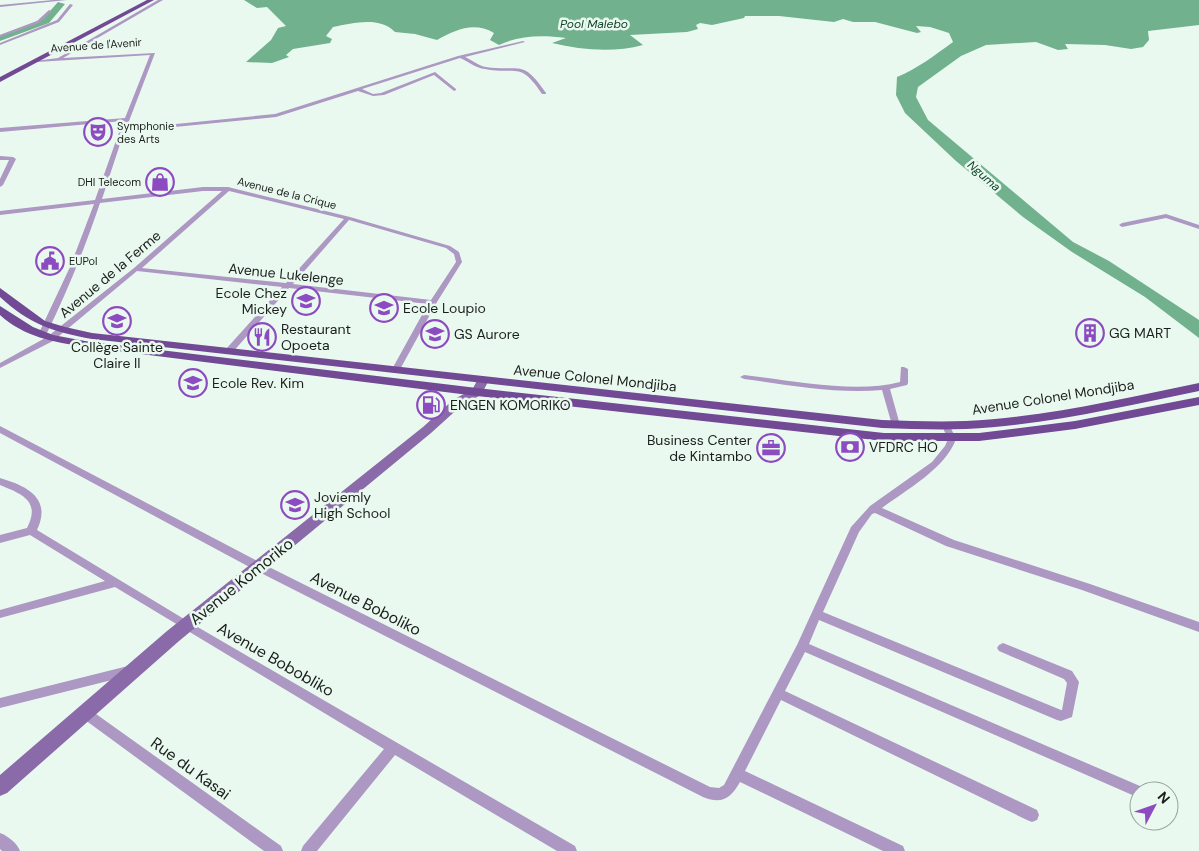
<svg xmlns="http://www.w3.org/2000/svg" width="1199" height="851" font-family="'DM Sans',sans-serif">
	<style>
		.water { fill: #72b18d }
		.lines { fill: none; stroke-linecap: round; stroke-linejoin: round }
		.river { fill: #72b18d; fill-rule: evenodd }
		.street { fill: #ac98c2; fill-rule: evenodd }
		.secondary { fill: #8a6aa8; fill-rule: evenodd }
		.primary { fill: #714994; fill-rule: evenodd }
		.labels { text-anchor: middle; stroke-width: 5; stroke-linejoin: round; paint-order: stroke }
		.far-street-label { font-size: 11px; fill: #1a1f1c; stroke: #eaf9ef }
		.far-poi-label { font-size: 11px; fill: #1a1f1c; stroke: #eaf9ef; text-anchor: start }
		.far-water-label { font-size: 12px; font-style: italic; fill: #12452c; stroke: #eaf9ef }
		.street-label { font-size: 14px; fill: #1a1f1c; stroke: #eaf9ef }
		.poi-label { font-size: 14px; fill: #1a1f1c; stroke: #eaf9ef; text-anchor: start }
		.near-street-label { font-size: 16px; fill: #1a1f1c; stroke: #eaf9ef }
	</style>
	<rect width="100%" height="100%" fill="#eaf9ef"/>
	<path class="water" d="M 244,0 L 1199,0 L 1199,25 L 1148,31 L 1149,40 L 1143,47 L 1131,49 L 1105,45 L 1065,44 L 1068,49 L 1058,50 L 1036,42 L 986,45 L 961,56 L 918,87 L 916,97 L 928,120 L 1073,242 L 1109,261 L 1199,320 L 1199,338 L 1145,297 L 1072,252 L 1023,217 L 956,161 L 905,113 L 896,95 L 897,77 C 917,69 935,55 953,42 L 949,33 L 930,27 L 916,26 L 921,32 L 917,33 L 875,22 L 853,22 L 843,19 L 834,22 L 779,16 L 745,16 L 744,18 L 712,25 L 700,23 L 696,25 L 698,29 L 687,32 L 630,35 L 643,45 C 613,53 582,50 552,43 L 566,38 C 542,35 520,35 499,45 L 490,40 L 494,33 C 474,21 455,30 437,40 L 415,34 L 395,32 C 380,16 353,23 333,27 L 326,36 L 332,39 L 330,43 L 293,49 L 286,55 L 289,57 L 272,63 L 246,62 L 271,40 L 278,28 L 286,26 L 267,7 L 257,8 Z"/>
	<g class="lines">
		<path class="river" d="M 58,2 L 65,4 L 49,23 L 0,41 L 0,35 L 43,19 Z"/>
		<g class="street">
			<path d="M 53,0 L 67,0 L 0,7 L 0,5 Z"/>
			<path d="M 158,0 L 163,0 L 63,58 L 155,53 L 126,129 L 275,114 L 458,56 L 523,41 L 525,42 L 465,57 C 472,60 479,66 486,67 C 521,72 522,58 546,93 L 546,94 L 542,94 C 520,61 518,75 485,69 C 476,68 469,62 460,58 L 362,89 L 373,94 L 381,93 L 435,72 L 456,89 L 456,90 L 454,91 L 434,75 L 384,95 L 373,96 L 358,91 L 276,117 L 124,132 L 102,199 L 203,187 L 228,187 L 350,217 L 450,246 L 459,252 L 462,262 L 437,302 L 398,373 L 395,373 L 391,371 L 428,304 L 289,288 L 232,353 L 229,353 L 225,351 L 226,349 L 282,287 L 137,271 L 53,341 L 0,368 L 0,363 L 47,337 L 134,268 L 222,191 L 203,191 L 100,203 C 85,248 67,292 46,335 L 42,337 L 39,337 L 38,335 L 70,267 L 94,204 L 0,215 L 0,211 L 95,200 L 123,121 L 0,132 L 0,128 L 125,118 L 150,55 L 37,62 L 35,61 L 58,58 ZM 229,191 L 344,219 L 286,283 L 142,268 ZM 349,220 L 446,248 L 454,254 L 456,262 L 431,300 L 293,284 Z"/>
			<path d="M 70,4 L 73,5 L 59,22 L 0,45 L 0,43 L 57,20 Z"/>
			<path d="M 49,10 L 52,11 L 39,23 L 0,37 L 0,35 L 37,21 Z"/>
			<path d="M 0,156 L 13,157 L 16,159 L 3,185 L 0,187 L 0,179 L 9,160 L 0,160 Z"/>
			<path d="M 1166,214 L 1199,225 L 1199,229 L 1166,218 L 1122,227 L 1119,225 L 1122,223 Z"/>
			<path d="M 901,367 L 904,367 L 908,369 L 908,383 L 907,385 L 890,389 L 900,425 L 896,428 L 892,425 L 882,390 C 836,394 789,385 744,379 L 740,377 L 744,375 C 791,380 854,394 900,382 Z"/>
			<path d="M 946,423 L 949,424 L 956,439 C 946,468 906,490 882,508 L 954,540 L 1090,584 L 1199,622 L 1199,632 L 1082,590 L 946,546 L 875,513 L 872,514 L 859,532 L 823,612 L 1061,710 L 1062,710 L 1067,683 L 1064,679 L 999,651 L 997,648 L 999,645 L 1003,643 L 1072,671 L 1079,682 L 1072,717 L 1061,721 L 1057,720 L 819,620 L 809,644 L 1140,786 L 1142,790 L 1139,791 L 1139,795 L 1135,796 L 1130,794 L 805,652 L 785,691 L 1037,810 L 1039,815 L 1037,820 L 1032,822 L 1027,820 L 781,700 L 745,771 L 903,846 L 905,851 L 883,851 L 740,782 C 731,798 722,805 703,797 L 255,570 L 0,433 L 0,426 L 263,564 L 710,787 L 719,788 L 724,785 L 797,645 L 851,527 L 870,506 L 932,462 L 945,446 L 948,439 L 942,426 Z"/>
			<path d="M 0,478 C 27,486 52,498 37,530 L 189,622 L 575,846 L 577,851 L 557,851 L 395,755 L 317,851 L 301,851 L 303,846 L 384,749 L 115,587 L 0,618 L 0,610 L 105,581 L 30,535 L 0,543 L 0,535 L 27,528 C 41,501 22,494 0,485 Z"/>
			<path d="M 128,666 L 132,667 L 134,671 L 132,675 L 0,708 L 0,698 Z"/>
			<path d="M 85,708 L 89,709 L 281,846 L 283,851 L 264,851 L 81,717 L 79,713 L 81,709 Z"/>
			<path d="M 0,833 C 8,836 17,843 20,851 L 2,851 L 0,849 Z"/>
		</g>
		<path class="secondary" d="M 483,376 L 489,380 L 481,395 L 462,405 L 431,433 L 179,641 L 7,793 L 0,796 L 0,775 L 167,631 L 423,427 L 454,399 L 472,390 L 479,377 Z"/>
		<g class="primary">
			<path d="M 147,0 L 154,0 L 0,82 L 0,77 Z"/>
			<path d="M 0,288 L 45,321 L 65,327 L 92,333 L 882,420 C 910,421 938,422 966,421 C 1045,417 1122,399 1199,383 L 1199,391 C 1122,407 1045,425 966,429 C 938,430 910,429 882,428 L 92,339 C 53,332 29,324 0,297 Z"/>
			<path d="M 0,306 L 33,327 L 53,335 L 85,341 L 477,388 L 884,433 L 979,433 L 1075,421 L 1199,397 L 1199,405 L 1075,429 L 979,441 L 884,441 L 477,396 L 85,347 C 54,342 24,337 0,315 Z"/>
		</g>
	</g>
	<defs>
		<symbol id="theatre-ring" viewBox="-11 -11 22 22"><circle r="9.5" fill="#eaf9ef" stroke="#8c4bc0" stroke-width="1.5"/><path d="M-5-5.5Q0-4 5-5.5V0Q5 5 0 6Q-5 5-5 0ZM-3.3-2.5H-1v1.5H-3.3ZM1-2.5H3.3v1.5H1ZM-2.8 1Q0 5.5 2.8 1Z" fill="#8c4bc0"/></symbol>
		<symbol id="shop-ring" viewBox="-11 -11 22 22"><circle r="9.5" fill="#eaf9ef" stroke="#8c4bc0" stroke-width="1.5"/><path d="M-5-2.5h2.3a2.7 3.5 0 0 1 5.4 0H5L5.5 6h-11ZM-1.5-2.5h3a1.5 2.3 0 0 0-3 0Z" fill="#8c4bc0"/></symbol>
		<symbol id="civic-ring" viewBox="-11 -11 22 22"><circle r="9.5" fill="#eaf9ef" stroke="#8c4bc0" stroke-width="1.5"/><path d="M-.6-6.5H3V-4.5H.6V-3L4-1V1h2V6H-6V1h2V-1L-.6-3ZM-1.2 2.5V6h2.4V2.5Z" fill="#8c4bc0"/></symbol>
		<symbol id="school-ring" viewBox="-11 -11 22 22"><circle r="9.5" fill="#eaf9ef" stroke="#8c4bc0" stroke-width="1.5"/><path d="M0-5L7-2L0 1L-7-2ZM-4 1L0 2.5L4 1V4Q0 6-4 4Z" fill="#8c4bc0"/></symbol>
		<symbol id="building-ring" viewBox="-11 -11 22 22"><circle r="9.5" fill="#eaf9ef" stroke="#8c4bc0" stroke-width="1.5"/><path d="M-4-6H4V6H1V3H-1V6H-4ZM-2.5-4.3h1.7v1.8h-1.7ZM.8-4.3h1.7v1.8H.8ZM-2.5-1h1.7V.8h-1.7ZM.8-1h1.7V.8H.8Z" fill="#8c4bc0"/></symbol>
		<symbol id="restaurant-ring" viewBox="-11 -11 22 22"><circle r="9.5" fill="#eaf9ef" stroke="#8c4bc0" stroke-width="1.5"/><path d="M-5-6h1v4h1v-4h1v4h1v-4h1v5L-1.5 .5V6h-2V.5L-5-1ZM5-6V6H3V1.5H1.5Q1.5-4 5-6Z" fill="#8c4bc0"/></symbol>
		<symbol id="fuel-ring" viewBox="-11 -11 22 22"><circle r="9.5" fill="#eaf9ef" stroke="#8c4bc0" stroke-width="1.5"/><path d="M-5.5-6h7V0h2V4h1.3V-2.5L3-4.5l.8-.8L6-3V5H2.5V1h-1V6h-7ZM-4.2-4.7v3.2H.2V-4.7Z" fill="#8c4bc0"/></symbol>
		<symbol id="bank-ring" viewBox="-11 -11 22 22"><circle r="9.5" fill="#eaf9ef" stroke="#8c4bc0" stroke-width="1.5"/><path d="M-6-4H6V4H-6ZM0-2.3a2.3 2.3 0 1 0 0 4.6a2.3 2.3 0 1 0 0-4.6Z" fill="#8c4bc0"/></symbol>
		<symbol id="office-ring" viewBox="-11 -11 22 22"><circle r="9.5" fill="#eaf9ef" stroke="#8c4bc0" stroke-width="1.5"/><path d="M-6-3h4V-5.5h4V-3h4V5H-6ZM-1-4.5V-3h2v-1.5ZM-6 0V1H6V0Z" fill="#8c4bc0"/></symbol>
	</defs>
	<g fill-rule="evenodd">
		<use href="#theatre-ring" x="82" y="116" width="32" height="32"/>
		<use href="#shop-ring" x="144" y="166" width="32" height="32"/>
		<use href="#civic-ring" x="34" y="245" width="32" height="32"/>
		<use href="#school-ring" x="290" y="285" width="32" height="32"/>
		<use href="#school-ring" x="368" y="292" width="32" height="32"/>
		<use href="#school-ring" x="101" y="305" width="32" height="32"/>
		<use href="#building-ring" x="1074" y="317" width="32" height="32"/>
		<use href="#school-ring" x="419" y="318" width="32" height="32"/>
		<use href="#restaurant-ring" x="246" y="321" width="32" height="32"/>
		<use href="#school-ring" x="177" y="367" width="32" height="32"/>
		<use href="#fuel-ring" x="415" y="389" width="32" height="32"/>
		<use href="#bank-ring" x="834" y="431" width="32" height="32"/>
		<use href="#office-ring" x="755" y="432" width="32" height="32"/>
		<use href="#school-ring" x="279" y="489" width="32" height="32"/>
	</g>
	<g class="labels">
		<g class="far-street-label">
			<text transform="translate(96 45) rotate(-4)" y="4">Avenue de l'Avenir</text>
			<text transform="translate(287 193) rotate(14)" y="4">Avenue de la Crique</text>
		</g>
		<g class="far-poi-label">
			<text x="117" y="130">Symphonie<tspan x="117" dy="13">des Arts</tspan></text>
			<text x="141" y="186" text-anchor="end">DHI Telecom</text>
			<text x="69" y="265">EUPol</text>
		</g>
		<g class="far-water-label">
			<text x="594" y="28">Pool Malebo</text>
			<text transform="translate(984 176) rotate(42)" y="4">Nguma</text>
		</g>
		<g class="street-label">
			<text transform="translate(110 274) rotate(-40)" y="5">Avenue de la Ferme</text>
			<text transform="translate(286 274) rotate(6)" y="5">Avenue Lukelenge</text>
			<text transform="translate(595 378) rotate(6)" y="5">Avenue Colonel Mondjiba</text>
			<text transform="translate(1053 397) rotate(-9)" y="5">Avenue Colonel Mondjiba</text>
		</g>
		<g class="poi-label">
			<text x="287" y="298" text-anchor="end">Ecole Chez<tspan x="287" dy="16">Mickey</tspan></text>
			<text x="403" y="313">Ecole Loupio</text>
			<text x="281" y="334">Restaurant<tspan x="281" dy="16">Opoeta</tspan></text>
			<text x="1109" y="338">GG MART</text>
			<text x="454" y="339">GS Aurore</text>
			<text x="117" y="352" text-anchor="middle">Collège Sainte<tspan x="117" dy="16">Claire II</tspan></text>
			<text x="212" y="388">Ecole Rev. Kim</text>
			<text x="450" y="410">ENGEN KOMORIKO</text>
			<text x="752" y="445" text-anchor="end">Business Center<tspan x="752" dy="16">de Kintambo</tspan></text>
			<text x="869" y="452">VFDRC HO</text>
			<text x="314" y="502">Joviemly<tspan x="314" dy="16">High School</tspan></text>
		</g>
		<g class="near-street-label">
			<text transform="translate(241 581) rotate(-39)" y="6">Avenue Komoriko</text>
			<text transform="translate(366 603) rotate(27)" y="6">Avenue Boboliko</text>
			<text transform="translate(276 659) rotate(30)" y="6">Avenue Bobobliko</text>
			<text transform="translate(191 768) rotate(36)" y="6">Rue du Kasai</text>
		</g>
	</g>
	<g transform="translate(1154 806) rotate(49)"><circle r="24" fill="#eaf9ef" stroke="#97a29b"/>
	<path d="M0-4L9 19L0 12L-9 19Z" fill="#8c4bc0"/>
	<text y="-8" font-size="14" font-weight="bold" text-anchor="middle" fill="#1a1f1c">N</text>
	</g>
</svg>
